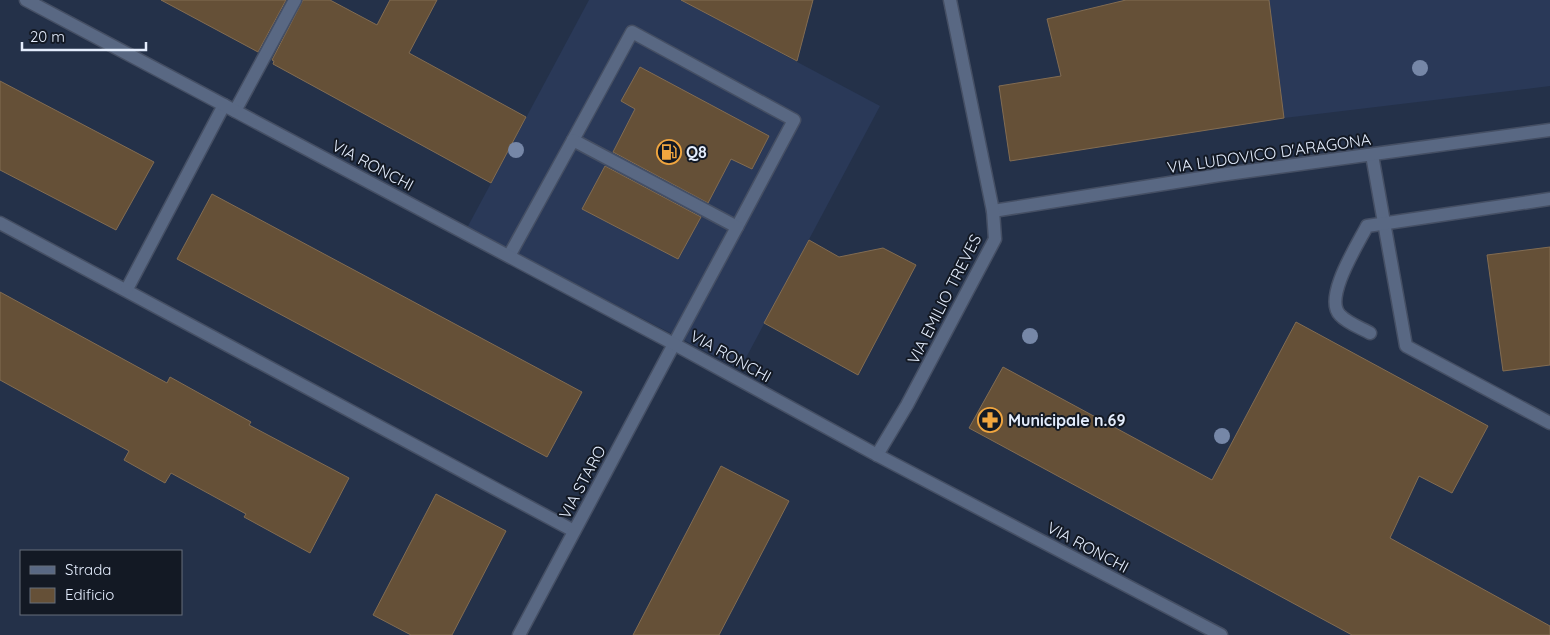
<svg xmlns="http://www.w3.org/2000/svg" width="1550" height="635" font-family="Quicksand,sans-serif">
	<style>
		.built { fill: #2a3958 }
		.building { fill: #655037; stroke: #826c52 }
		.lines { fill: none; stroke-linecap: round; stroke-linejoin: round }
		.service-casing { stroke: #454f64; stroke-width: 15 }
		.minor-casing { stroke: #454f64; stroke-width: 15 }
		.tertiary-casing { stroke: #454f64; stroke-width: 15 }
		.service { stroke: #596883; stroke-width: 12 }
		.minor { stroke: #596883; stroke-width: 12 }
		.tertiary { stroke: #596883; stroke-width: 12 }
		.tree { fill: #7687a7 }
		.labels { text-anchor: middle; stroke-width: 4; stroke-linejoin: round; paint-order: stroke }
		.poi-label { font-size: 16px; font-weight: bold; fill: #e4edfd; stroke: #131924; text-anchor: start }
		.street-label { font-size: 16px; fill: #e4edfd; stroke: #131924 }
	</style>
	<rect width="100%" height="100%" fill="#243149"/>
	<g class="built">
		<path d="M 589,0 L 681,0 L 880,106 L 740,369 L 467,228 Z"/>
		<path d="M 1201,0 L 1550,0 L 1550,86 L 1284,118 Z"/>
	</g>
	<g class="building">
		<path d="M 161,0 L 286,0 L 258,52 Z"/>
		<path d="M 303,0 L 330,0 L 377,25 L 390,0 L 437,0 L 409,53 L 526,117 L 491,183 L 273,64 L 274,61 L 272,60 Z"/>
		<path d="M 681,0 L 813,0 L 797,61 Z"/>
		<path d="M 1126,0 L 1269,0 L 1284,118 L 1010,161 L 999,86 L 1061,76 L 1047,19 Z"/>
		<path d="M 640,67 L 769,136 L 752,169 L 731,159 L 708,203 L 613,152 L 635,109 L 621,101 Z"/>
		<path d="M 0,81 L 154,162 L 116,230 L 0,170 Z"/>
		<path d="M 605,166 L 701,217 L 678,259 L 582,209 Z"/>
		<path d="M 212,194 L 582,392 L 547,457 L 177,259 Z"/>
		<path d="M 809,240 L 839,257 L 883,248 L 916,265 L 858,375 L 764,323 Z"/>
		<path d="M 1550,247 L 1550,365 L 1503,371 L 1487,255 Z"/>
		<path d="M 0,292 L 167,383 L 170,377 L 251,422 L 249,425 L 349,478 L 310,553 L 244,517 L 246,514 L 171,473 L 165,483 L 124,460 L 129,451 L 0,380 Z"/>
		<path d="M 1296,322 L 1488,426 L 1452,493 L 1419,476 L 1390,538 L 1550,626 L 1550,635 L 1352,635 L 969,428 L 1003,367 L 1212,480 Z"/>
		<path d="M 721,466 L 789,501 L 719,635 L 633,635 Z"/>
		<path d="M 436,494 L 506,531 L 452,635 L 411,635 L 373,615 Z"/>
	</g>
	<g class="lines">
		<defs>
			<g id="service">
				<path d="M 235,111 L 295,0"/>
				<path d="M 573,140 L 632,32 L 794,120 L 737,227"/>
				<path d="M 1372,155 L 1406,346 L 1550,423"/>
				<path d="M 0,223 L 574,531"/>
				<path d="M 509,256 L 573,140 L 737,227 L 674,344"/>
				<path d="M 127,289 L 224,105"/>
				<path d="M 1370,333 C 1361,328 1347,323 1340,315 C 1323,298 1358,244 1367,226 L 1550,199"/>
			</g>
			<g id="minor">
				<path d="M 993,211 L 1220,175 L 1550,130"/>
				<path d="M 877,455 L 907,405 L 995,239 L 993,211 L 950,0"/>
				<path d="M 519,635 L 674,344"/>
			</g>
			<path id="tertiary" d="M 26,0 L 674,344 L 877,455 L 1221,635"/>
		</defs>
		<use href="#service" class="service-casing"/>
		<use href="#minor" class="minor-casing"/>
		<use href="#tertiary" class="tertiary-casing"/>
		<use href="#service" class="service"/>
		<use href="#minor" class="minor"/>
		<use href="#tertiary" class="tertiary"/>
	</g>
	<g class="tree">
		<circle cx="1420" cy="68" r="8"/>
		<circle cx="516" cy="150" r="8"/>
		<circle cx="1030" cy="336" r="8"/>
		<circle cx="1222" cy="436" r="8"/>
	</g>
	<defs>
		<symbol id="fuel-ring" viewBox="-11 -11 22 22"><circle r="9.5" fill="#131924" stroke="#f1a63f" stroke-width="1.5"/><path d="M-5.5-6h7V0h2V4h1.3V-2.5L3-4.5l.8-.8L6-3V5H2.5V1h-1V6h-7ZM-4.2-4.7v3.2H.2V-4.7Z" fill="#f1a63f"/></symbol>
		<symbol id="pharmacy-ring" viewBox="-11 -11 22 22"><circle r="9.5" fill="#131924" stroke="#f1a63f" stroke-width="1.5"/><path d="M-2-6h4v4h4v4h-4v4h-4v-4h-4v-4h4Z" fill="#f1a63f"/></symbol>
	</defs>
	<g fill-rule="evenodd">
		<use href="#fuel-ring" x="655" y="138" width="28" height="28"/>
		<use href="#pharmacy-ring" x="976" y="406" width="28" height="28"/>
	</g>
	<g class="labels">
		<g class="poi-label">
			<text x="686" y="158">Q8</text>
			<text x="1008" y="426">Municipale n.69</text>
		</g>
		<g class="street-label">
			<text transform="translate(1269 153) rotate(-8)" y="6">VIA LUDOVICO D'ARAGONA</text>
			<text transform="translate(373 165) rotate(28)" y="6">VIA RONCHI</text>
			<text transform="translate(944 299) rotate(-63)" y="6">VIA EMILIO TREVES</text>
			<text transform="translate(731 356) rotate(29)" y="6">VIA RONCHI</text>
			<text transform="translate(582 482) rotate(-62)" y="6">VIA STARO</text>
			<text transform="translate(1088 547) rotate(28)" y="6">VIA RONCHI</text>
		</g>
	</g>
	<rect x="20" y="550" width="162" height="65" fill="#131924" stroke="#676e7b"/>
	<rect x="30" y="566" width="25" height="8" fill="#596883" stroke="#676e7b"/>
	<text x="65" y="575" font-size="15" fill="#e4edfd">Strada</text>
	<rect x="30" y="588" width="25" height="15" fill="#655037" stroke="#676e7b"/>
	<text x="65" y="600" font-size="15" fill="#e4edfd">Edificio</text>
	<path d="M22 42v8h124v-8" fill="none" stroke="#e4edfd" stroke-width="2.5"/>
	<text x="30" y="42" font-size="15" fill="#e4edfd" stroke="#131924" stroke-width="4" paint-order="stroke">20 m</text>
</svg>
